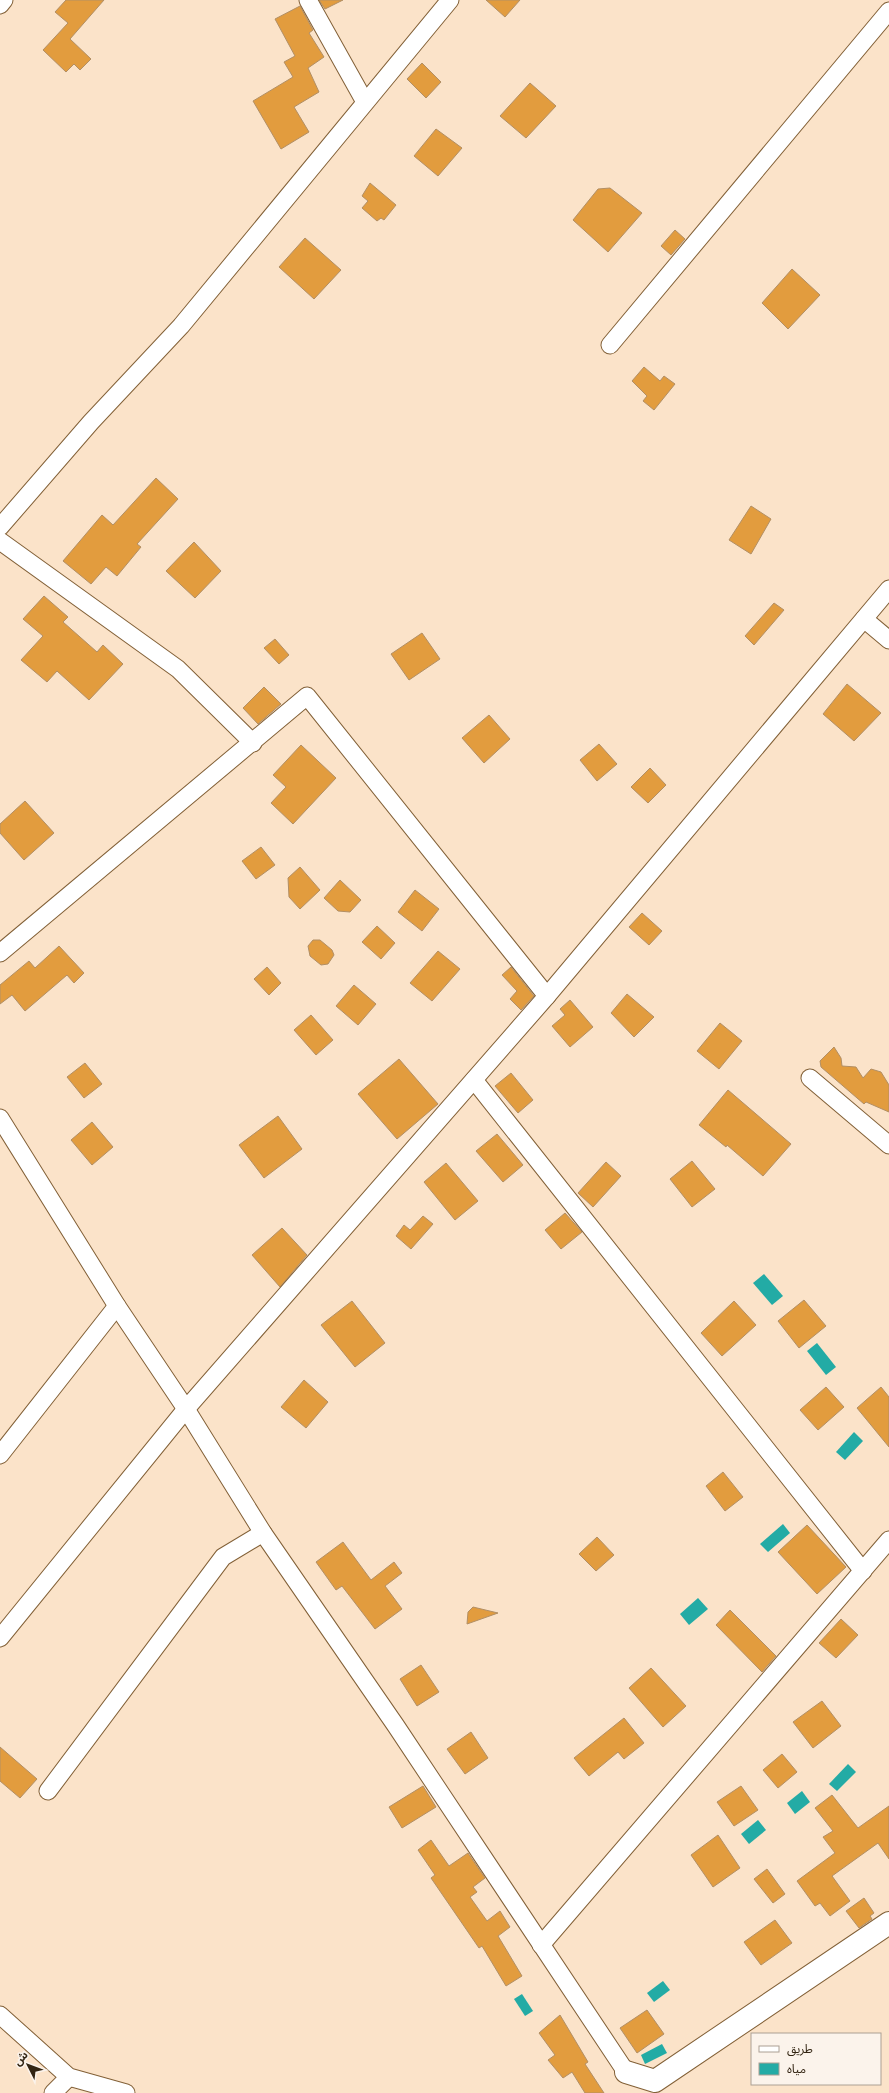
<svg xmlns="http://www.w3.org/2000/svg" width="889" height="2093" font-family="'Fira Sans','Noto Sans Arabic',sans-serif">
	<style>
		.water { fill: #23aba5 }
		.building { fill: #e29c3e; stroke: #b28f65 }
		.lines { fill: none; stroke-linecap: round; stroke-linejoin: round }
		.street-casing { stroke: #826037; stroke-width: 19 }
		.secondary-casing { stroke: #826037; stroke-width: 24 }
		.street { stroke: #fff; stroke-width: 17 }
		.secondary { stroke: #fff; stroke-width: 22 }
	</style>
	<rect width="100%" height="100%" fill="#fbe3c9"/>
	<g class="water">
		<path d="M 764,1274 L 783,1296 L 772,1305 L 753,1283 Z"/>
		<path d="M 817,1343 L 836,1367 L 826,1375 L 807,1351 Z"/>
		<path d="M 854,1432 L 863,1441 L 845,1460 L 836,1452 Z"/>
		<path d="M 783,1524 L 790,1533 L 768,1552 L 760,1544 Z"/>
		<path d="M 698,1598 L 708,1609 L 689,1625 L 680,1614 Z"/>
		<path d="M 848,1764 L 856,1772 L 837,1791 L 829,1784 Z"/>
		<path d="M 802,1791 L 810,1802 L 795,1814 L 787,1803 Z"/>
		<path d="M 758,1820 L 766,1830 L 749,1844 L 741,1834 Z"/>
		<path d="M 663,1981 L 670,1990 L 654,2002 L 647,1993 Z"/>
		<path d="M 522,1994 L 533,2011 L 525,2016 L 514,1999 Z"/>
		<path d="M 662,2044 L 667,2053 L 645,2064 L 641,2055 Z"/>
	</g>
	<g class="building">
		<path d="M 66,0 L 104,0 L 70,39 L 91,59 L 80,70 L 74,64 L 66,72 L 43,50 L 68,23 L 55,12 Z"/>
		<path d="M 319,0 L 343,0 L 325,9 Z"/>
		<path d="M 486,0 L 520,0 L 505,17 Z"/>
		<path d="M 300,6 L 313,30 L 309,33 L 324,57 L 308,68 L 319,92 L 294,107 L 309,132 L 281,149 L 253,101 L 293,77 L 284,62 L 295,56 L 275,19 Z"/>
		<path d="M 422,63 L 441,82 L 426,98 L 407,79 Z"/>
		<path d="M 530,83 L 556,106 L 526,138 L 500,116 Z"/>
		<path d="M 436,129 L 462,148 L 438,176 L 414,156 Z"/>
		<path d="M 370,183 L 396,205 L 384,220 L 381,218 L 377,221 L 362,208 L 368,201 L 362,196 Z"/>
		<path d="M 610,188 L 642,213 L 608,252 L 573,220 L 598,189 Z"/>
		<path d="M 675,230 L 685,239 L 671,255 L 661,246 Z"/>
		<path d="M 305,238 L 341,270 L 314,299 L 279,267 Z"/>
		<path d="M 792,269 L 820,295 L 788,329 L 762,303 Z"/>
		<path d="M 644,367 L 660,381 L 664,376 L 675,384 L 654,410 L 643,401 L 647,396 L 632,381 Z"/>
		<path d="M 156,478 L 178,499 L 137,544 L 141,547 L 117,576 L 106,567 L 91,584 L 63,561 L 102,515 L 113,525 Z"/>
		<path d="M 751,506 L 771,519 L 751,554 L 729,540 Z"/>
		<path d="M 194,542 L 221,571 L 195,598 L 166,571 Z"/>
		<path d="M 44,596 L 68,617 L 63,622 L 97,652 L 103,645 L 123,664 L 89,700 L 57,671 L 47,682 L 21,660 L 43,636 L 23,619 Z"/>
		<path d="M 774,603 L 784,610 L 754,645 L 745,636 Z"/>
		<path d="M 422,633 L 440,659 L 409,680 L 391,654 Z"/>
		<path d="M 275,639 L 289,655 L 279,664 L 264,648 Z"/>
		<path d="M 847,684 L 881,713 L 854,741 L 823,714 Z"/>
		<path d="M 264,687 L 281,704 L 258,724 L 243,708 Z"/>
		<path d="M 489,715 L 510,739 L 484,763 L 462,738 Z"/>
		<path d="M 599,744 L 617,764 L 597,781 L 580,760 Z"/>
		<path d="M 301,745 L 336,778 L 293,824 L 271,803 L 286,787 L 273,775 Z"/>
		<path d="M 650,768 L 666,785 L 648,803 L 631,787 Z"/>
		<path d="M 25,801 L 54,833 L 24,860 L 0,833 L 0,824 Z"/>
		<path d="M 261,847 L 275,865 L 256,879 L 242,861 Z"/>
		<path d="M 300,867 L 320,890 L 300,909 L 289,897 L 288,878 Z"/>
		<path d="M 340,880 L 361,900 L 350,912 L 338,911 L 324,898 Z"/>
		<path d="M 415,890 L 439,909 L 422,931 L 398,912 Z"/>
		<path d="M 642,913 L 662,931 L 649,945 L 629,927 Z"/>
		<path d="M 377,926 L 395,943 L 381,959 L 362,942 Z"/>
		<path d="M 313,940 L 320,940 L 332,950 L 334,955 L 328,964 L 321,965 L 310,956 L 308,946 Z"/>
		<path d="M 59,946 L 84,973 L 74,983 L 67,975 L 25,1011 L 12,995 L 0,1004 L 0,985 L 29,961 L 35,968 Z"/>
		<path d="M 438,951 L 460,969 L 432,1001 L 410,983 Z"/>
		<path d="M 267,967 L 281,983 L 269,995 L 254,979 Z"/>
		<path d="M 511,967 L 534,996 L 521,1010 L 510,999 L 517,991 L 502,975 Z"/>
		<path d="M 354,985 L 376,1004 L 358,1025 L 336,1006 Z"/>
		<path d="M 627,994 L 654,1017 L 634,1037 L 611,1013 Z"/>
		<path d="M 570,1000 L 593,1027 L 570,1047 L 552,1026 L 565,1015 L 560,1009 Z"/>
		<path d="M 311,1015 L 333,1040 L 316,1055 L 294,1030 Z"/>
		<path d="M 720,1023 L 742,1041 L 719,1069 L 697,1051 Z"/>
		<path d="M 834,1047 L 841,1058 L 842,1066 L 856,1067 L 863,1078 L 871,1069 L 881,1072 L 889,1085 L 889,1112 L 866,1102 L 864,1104 L 821,1067 L 820,1061 Z"/>
		<path d="M 399,1059 L 438,1104 L 397,1139 L 358,1094 Z"/>
		<path d="M 85,1063 L 102,1084 L 84,1098 L 67,1077 Z"/>
		<path d="M 511,1073 L 533,1100 L 518,1113 L 495,1086 Z"/>
		<path d="M 728,1090 L 791,1144 L 763,1176 L 727,1145 L 726,1147 L 699,1125 Z"/>
		<path d="M 278,1116 L 302,1149 L 264,1178 L 239,1145 Z"/>
		<path d="M 92,1122 L 113,1147 L 92,1165 L 71,1140 Z"/>
		<path d="M 497,1134 L 523,1165 L 503,1182 L 476,1151 Z"/>
		<path d="M 692,1161 L 715,1189 L 692,1207 L 670,1179 Z"/>
		<path d="M 606,1162 L 621,1176 L 593,1207 L 578,1193 Z"/>
		<path d="M 446,1163 L 478,1201 L 455,1220 L 424,1182 Z"/>
		<path d="M 565,1213 L 582,1232 L 561,1249 L 545,1230 Z"/>
		<path d="M 423,1216 L 433,1224 L 411,1249 L 396,1236 L 404,1225 L 410,1230 Z"/>
		<path d="M 282,1228 L 307,1255 L 280,1287 L 252,1255 Z"/>
		<path d="M 804,1300 L 826,1326 L 799,1348 L 778,1321 Z"/>
		<path d="M 352,1301 L 385,1343 L 355,1367 L 321,1325 Z"/>
		<path d="M 734,1301 L 756,1325 L 722,1356 L 701,1333 Z"/>
		<path d="M 304,1380 L 328,1402 L 306,1428 L 281,1407 Z"/>
		<path d="M 826,1387 L 844,1407 L 818,1430 L 800,1410 Z"/>
		<path d="M 881,1387 L 889,1397 L 889,1447 L 857,1408 Z"/>
		<path d="M 723,1472 L 743,1497 L 725,1511 L 706,1486 Z"/>
		<path d="M 807,1525 L 846,1567 L 817,1594 L 778,1552 Z"/>
		<path d="M 597,1537 L 614,1555 L 596,1571 L 579,1554 Z"/>
		<path d="M 343,1542 L 371,1580 L 394,1562 L 402,1573 L 385,1586 L 402,1609 L 375,1629 L 342,1586 L 336,1590 L 316,1562 Z"/>
		<path d="M 473,1607 L 498,1613 L 467,1624 L 468,1612 Z"/>
		<path d="M 730,1610 L 776,1656 L 762,1672 L 716,1625 Z"/>
		<path d="M 841,1619 L 858,1635 L 836,1658 L 819,1643 Z"/>
		<path d="M 421,1665 L 439,1692 L 417,1706 L 400,1679 Z"/>
		<path d="M 651,1668 L 686,1706 L 663,1727 L 629,1688 Z"/>
		<path d="M 822,1701 L 841,1726 L 813,1748 L 793,1722 Z"/>
		<path d="M 624,1718 L 644,1743 L 624,1759 L 618,1752 L 589,1776 L 574,1758 Z"/>
		<path d="M 471,1732 L 488,1758 L 465,1774 L 447,1749 Z"/>
		<path d="M 0,1747 L 37,1779 L 20,1798 L 0,1781 Z"/>
		<path d="M 782,1754 L 797,1772 L 778,1788 L 763,1770 Z"/>
		<path d="M 423,1786 L 436,1807 L 402,1828 L 389,1807 Z"/>
		<path d="M 741,1786 L 758,1810 L 734,1826 L 717,1802 Z"/>
		<path d="M 832,1795 L 858,1828 L 889,1806 L 889,1859 L 878,1843 L 832,1876 L 850,1901 L 830,1916 L 820,1903 L 815,1906 L 797,1881 L 835,1853 L 823,1837 L 833,1831 L 815,1808 Z"/>
		<path d="M 718,1835 L 740,1868 L 713,1887 L 691,1855 Z"/>
		<path d="M 431,1840 L 449,1866 L 468,1853 L 485,1878 L 473,1887 L 477,1892 L 470,1897 L 487,1921 L 500,1911 L 510,1927 L 498,1936 L 522,1976 L 506,1986 L 482,1946 L 479,1948 L 431,1878 L 435,1875 L 418,1850 Z"/>
		<path d="M 767,1869 L 785,1894 L 773,1903 L 754,1879 Z"/>
		<path d="M 864,1898 L 874,1913 L 870,1916 L 872,1919 L 859,1928 L 846,1911 Z"/>
		<path d="M 775,1920 L 792,1943 L 761,1965 L 744,1942 Z"/>
		<path d="M 647,2010 L 664,2034 L 637,2053 L 620,2028 Z"/>
		<path d="M 560,2015 L 588,2062 L 585,2064 L 604,2093 L 585,2093 L 572,2072 L 563,2078 L 548,2060 L 555,2055 L 539,2033 Z"/>
	</g>
	<g class="lines">
		<defs>
			<g id="street">
				<path d="M 308,0 L 365,102"/>
				<path d="M 0,5 L 4,0"/>
				<path d="M 610,345 L 889,11"/>
				<path d="M 0,527 L 91,422 L 181,326 L 450,0"/>
				<path d="M 0,541 L 178,669 L 253,743"/>
				<path d="M 864,619 L 889,640"/>
				<path d="M 0,953 L 307,696 L 547,996"/>
				<path d="M 810,1078 L 889,1145"/>
				<path d="M 474,1080 L 863,1571"/>
				<path d="M 0,1118 L 117,1306 L 186,1409 L 263,1533 L 396,1726 L 626,2072"/>
				<path d="M 0,1455 L 117,1306"/>
				<path d="M 0,1638 L 186,1409 L 547,996 L 889,589"/>
				<path d="M 48,1791 L 223,1557 L 263,1533"/>
				<path d="M 541,1945 L 889,1540"/>
				<path d="M 0,2015 L 69,2077 L 126,2093"/>
				<path d="M 53,2093 L 69,2077"/>
			</g>
			<path id="secondary" d="M 626,2072 L 655,2081 L 889,1923"/>
		</defs>
		<use href="#street" class="street-casing"/>
		<use href="#secondary" class="secondary-casing"/>
		<use href="#street" class="street"/>
		<use href="#secondary" class="secondary"/>
	</g>
	<rect x="751" y="2033" width="130" height="52" fill="#fbf3eb" stroke="#aba094"/>
	<rect x="759" y="2046" width="20" height="6" fill="#ffffff" stroke="#aba094"/>
	<text x="787" y="2053" font-size="12" fill="#322412">طريق</text>
	<rect x="759" y="2063" width="20" height="12" fill="#23aba5" stroke="#aba094"/>
	<text x="787" y="2073" font-size="12" fill="#322412">مياه</text>
	<g transform="translate(28 2065) rotate(312)" stroke="#fbf3eb" stroke-width="3" paint-order="stroke">
	<path d="M0-3L7 15L0 10L-7 15Z" fill="#322412"/>
	<text y="-6" font-size="11" font-weight="bold" text-anchor="middle" fill="#322412">ش</text>
	</g>
</svg>
